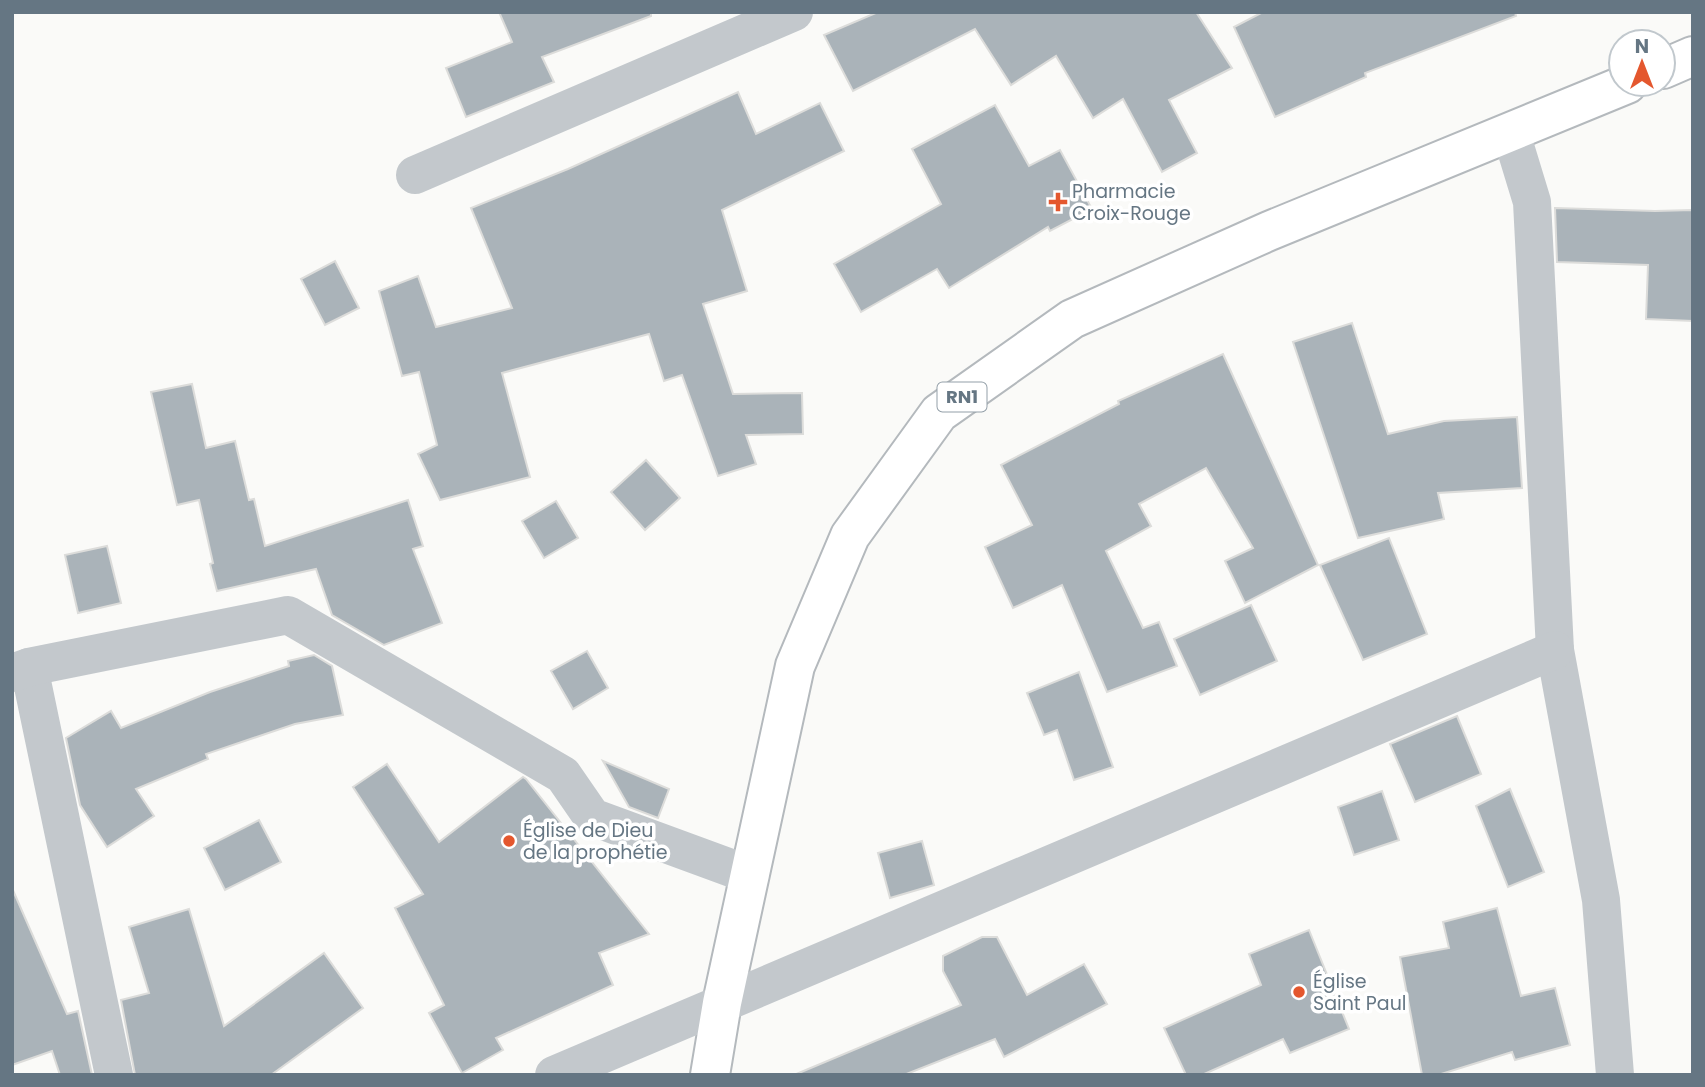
<svg xmlns="http://www.w3.org/2000/svg" width="1705" height="1087" font-family="Poppins,sans-serif">
	<style>
		.building { fill: #aab3b9; stroke: #dcdcda; stroke-width: 2 }
		.lines { fill: none; stroke-linecap: round; stroke-linejoin: round }
		.trunk-casing { stroke: #b4b9bd; stroke-width: 42 }
		.minor { stroke: #c3c8cc; stroke-width: 38 }
		.trunk { stroke: #fff; stroke-width: 38 }
		.poi-dot { fill: #e4572e; stroke: #fff; stroke-width: 2.5 }
		.labels { text-anchor: middle; stroke-width: 7; stroke-linejoin: round; paint-order: stroke }
		.shield { fill: #fff; stroke: #939fa8; stroke-width: 2 }
		.shield-label { font-size: 18px; font-weight: bold; fill: #657683 }
		.poi-label { font-size: 19px; fill: #657683; stroke: #fff; text-anchor: start }
	</style>
	<rect width="100%" height="100%" fill="#fafaf8"/>
	<g class="building">
		<path d="M 499,12 L 651,12 L 651,16 L 542,57 L 554,82 L 466,117 L 446,68 L 512,42 Z"/>
		<path d="M 878,12 L 1196,12 L 1232,68 L 1169,100 L 1197,153 L 1162,172 L 1123,99 L 1093,118 L 1056,56 L 1011,85 L 975,29 L 853,91 L 824,35 Z"/>
		<path d="M 1263,12 L 1515,12 L 1516,16 L 1365,73 L 1366,77 L 1275,117 L 1234,27 Z"/>
		<path d="M 738,92 L 756,134 L 820,103 L 844,151 L 722,210 L 747,291 L 703,304 L 733,394 L 802,393 L 803,434 L 746,435 L 756,464 L 718,476 L 682,375 L 664,381 L 649,334 L 502,373 L 530,477 L 440,500 L 418,454 L 437,445 L 419,372 L 402,376 L 379,291 L 418,276 L 436,327 L 512,308 L 471,208 L 568,169 Z"/>
		<path d="M 995,105 L 1029,166 L 1060,150 L 1092,209 L 1050,231 L 1048,227 L 949,288 L 937,269 L 861,312 L 834,264 L 941,204 L 912,149 Z"/>
		<path d="M 1555,208 L 1655,211 L 1693,210 L 1693,321 L 1646,319 L 1648,265 L 1557,262 Z"/>
		<path d="M 335,261 L 359,308 L 325,325 L 301,279 Z"/>
		<path d="M 1352,323 L 1388,434 L 1444,421 L 1517,417 L 1522,488 L 1438,493 L 1444,519 L 1358,538 L 1293,342 Z"/>
		<path d="M 1223,354 L 1318,565 L 1245,603 L 1225,561 L 1253,548 L 1206,468 L 1139,504 L 1151,526 L 1106,551 L 1143,628 L 1159,622 L 1177,666 L 1107,692 L 1062,585 L 1013,608 L 985,547 L 1032,525 L 1001,465 L 1119,404 L 1118,401 Z"/>
		<path d="M 192,384 L 206,448 L 235,441 L 249,500 L 254,499 L 265,546 L 408,500 L 423,546 L 413,549 L 442,623 L 384,645 L 332,615 L 316,569 L 217,591 L 210,564 L 213,563 L 199,500 L 177,505 L 151,392 Z"/>
		<path d="M 646,460 L 680,498 L 645,530 L 611,492 Z"/>
		<path d="M 556,501 L 578,538 L 544,558 L 522,521 Z"/>
		<path d="M 1389,538 L 1427,634 L 1363,660 L 1320,565 Z"/>
		<path d="M 107,546 L 121,603 L 78,613 L 65,555 Z"/>
		<path d="M 1251,605 L 1277,661 L 1200,695 L 1174,639 Z"/>
		<path d="M 587,651 L 608,688 L 573,709 L 551,671 Z"/>
		<path d="M 314,655 L 332,666 L 343,715 L 295,724 L 206,754 L 208,759 L 136,789 L 154,816 L 107,847 L 80,805 L 66,738 L 111,711 L 121,728 L 210,692 L 289,666 L 288,661 Z"/>
		<path d="M 1079,672 L 1113,767 L 1074,780 L 1057,730 L 1044,735 L 1027,693 Z"/>
		<path d="M 1457,716 L 1481,774 L 1415,802 L 1390,744 Z"/>
		<path d="M 603,761 L 669,789 L 658,818 L 629,807 Z"/>
		<path d="M 387,764 L 439,842 L 523,777 L 526,779 L 649,934 L 599,953 L 613,985 L 496,1038 L 503,1050 L 462,1073 L 429,1013 L 444,1005 L 395,908 L 423,894 L 353,787 Z"/>
		<path d="M 1510,789 L 1544,872 L 1508,887 L 1476,806 Z"/>
		<path d="M 1382,791 L 1399,840 L 1354,855 L 1338,807 Z"/>
		<path d="M 259,820 L 281,862 L 225,890 L 204,848 Z"/>
		<path d="M 922,841 L 934,885 L 890,898 L 878,853 Z"/>
		<path d="M 12,888 L 67,1014 L 78,1011 L 92,1075 L 60,1075 L 52,1051 L 12,1065 Z"/>
		<path d="M 1497,908 L 1521,996 L 1555,988 L 1570,1045 L 1515,1060 L 1512,1052 L 1438,1075 L 1422,1075 L 1400,957 L 1449,948 L 1443,922 Z"/>
		<path d="M 189,909 L 224,1026 L 324,953 L 363,1008 L 271,1075 L 135,1075 L 121,1000 L 149,993 L 129,927 Z"/>
		<path d="M 1309,930 L 1349,1029 L 1290,1053 L 1283,1039 L 1202,1075 L 1186,1075 L 1164,1028 L 1261,985 L 1249,954 Z"/>
		<path d="M 982,937 L 997,937 L 1027,995 L 1084,964 L 1107,1004 L 1004,1057 L 995,1039 L 904,1075 L 794,1075 L 961,1005 L 943,971 L 943,956 Z"/>
	</g>
	<g class="lines">
		<defs>
			<g id="trunk">
				<path d="M 1663,69 L 1693,56"/>
				<path d="M 710,1075 L 722,1003 L 795,666 L 850,536 L 939,413 L 1072,319 L 1269,231 L 1627,84"/>
			</g>
		</defs>
		<use href="#trunk" class="trunk-casing"/>
		<g class="minor">
			<path d="M 1511,133 L 1532,202 L 1555,650 L 1601,900 L 1615,1075"/>
			<path d="M 415,175 L 794,12"/>
			<path d="M 29,667 L 114,1075"/>
			<path d="M 12,673 L 29,667 L 288,615 L 563,775 L 592,817 L 750,875"/>
			<path d="M 554,1075 L 1555,650"/>
		</g>
		<use href="#trunk" class="trunk"/>
	</g>
	<g class="poi-dot">
		<path d="M1054.5 191.5h7v7h7v7h-7v7h-7v-7h-7v-7h7z"/>
		<circle cx="509" cy="841" r="7"/>
		<circle cx="1299" cy="992" r="7"/>
	</g>
	<g class="labels">
		<rect class="shield" x="937.5" y="382.5" width="49" height="29" rx="5"/>
		<g class="shield-label">
			<text x="962" y="403">RN1</text>
		</g>
		<g class="poi-label">
			<text x="1072" y="198">Pharmacie<tspan x="1072" dy="22">Croix-Rouge</tspan></text>
			<text x="523" y="837">Église de Dieu<tspan x="523" dy="22">de la prophétie</tspan></text>
			<text x="1313" y="988">Église<tspan x="1313" dy="22">Saint Paul</tspan></text>
		</g>
	</g>
	<rect width="1705" height="1087" fill="none" stroke="#657683" stroke-width="28"/>
	<g transform="translate(1642 63)"><circle r="33" fill="#ffffff" stroke="#c1c8cd" stroke-width="2"/>
	<path d="M0-5L12 26L0 18L-12 26Z" fill="#e4572e"/>
	<text y="-10" font-size="19" font-weight="bold" text-anchor="middle" fill="#657683">N</text>
	</g>
</svg>
